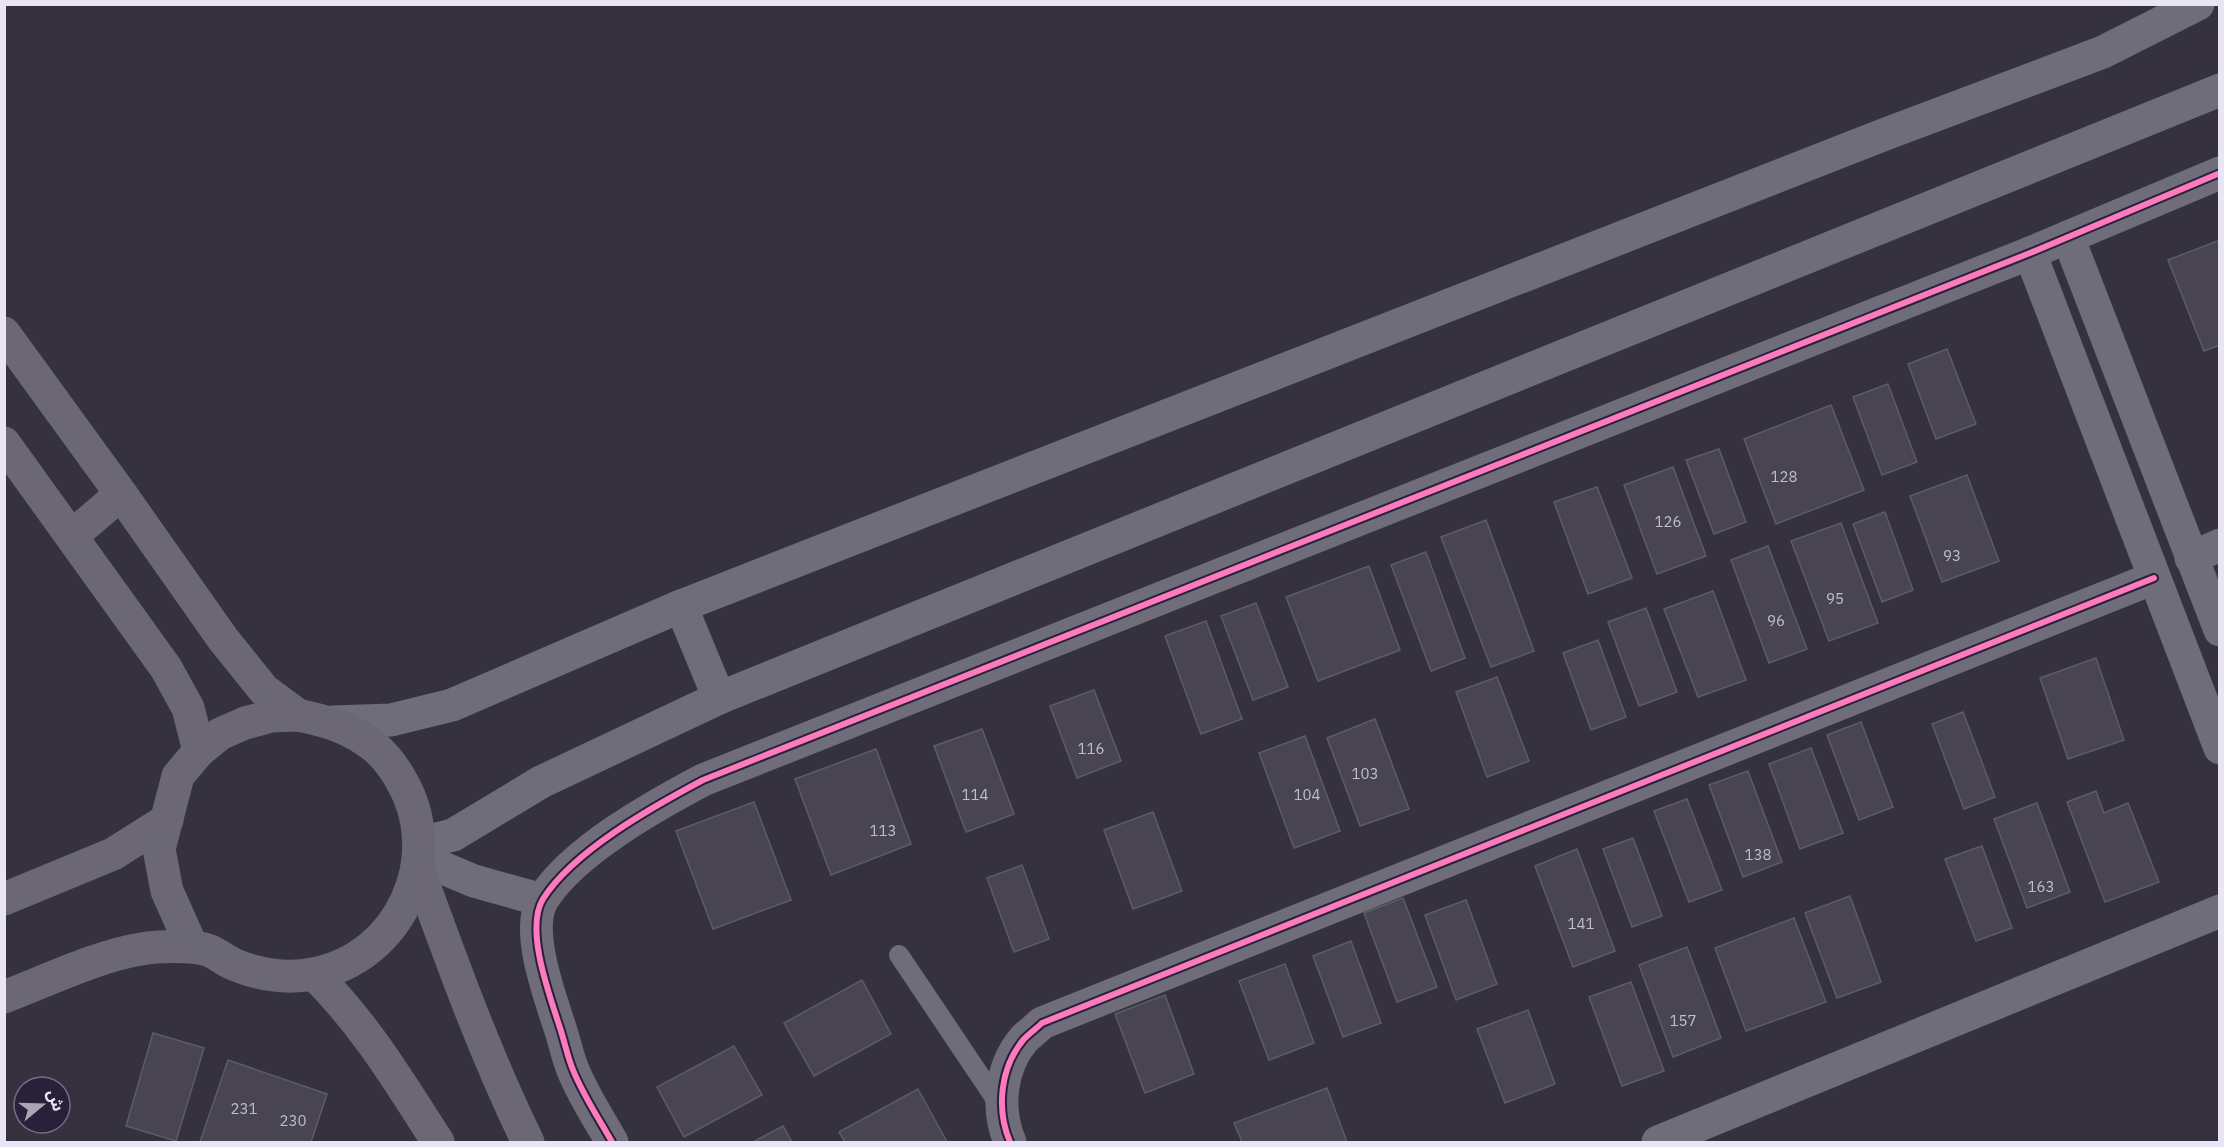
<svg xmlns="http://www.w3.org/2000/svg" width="2224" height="1147" font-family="'IBM Plex Sans','Noto Sans Arabic',sans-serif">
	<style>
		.building { fill: #484550; stroke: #5e5b67; stroke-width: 1.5 }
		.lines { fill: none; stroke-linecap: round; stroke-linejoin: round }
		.lane { stroke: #706d7a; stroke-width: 20 }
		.street { stroke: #706d7a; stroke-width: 33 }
		.secondary { stroke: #6b6775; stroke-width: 33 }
		.cycleway-casing { stroke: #282139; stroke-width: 10 }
		.cycleway { stroke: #fd7abc; stroke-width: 6 }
		.labels { text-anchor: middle; stroke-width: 6; stroke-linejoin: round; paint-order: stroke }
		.number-label { font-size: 15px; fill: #c1bdcc }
	</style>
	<rect width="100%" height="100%" fill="#35313e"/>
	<g class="building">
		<path d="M 2220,240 L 2220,345 L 2204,351 L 2168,260 Z"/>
		<path d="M 1947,349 L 1976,424 L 1936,439 L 1908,364 Z"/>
		<path d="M 1888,384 L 1917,462 L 1882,475 L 1853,397 Z"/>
		<path d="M 1831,405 L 1864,490 L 1776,524 L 1744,439 Z"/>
		<path d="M 1719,449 L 1746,522 L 1714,534 L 1686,460 Z"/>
		<path d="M 1673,467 L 1706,556 L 1657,574 L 1624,485 Z"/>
		<path d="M 1967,475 L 1999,561 L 1942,582 L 1910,496 Z"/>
		<path d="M 1597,487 L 1632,578 L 1588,594 L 1554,502 Z"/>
		<path d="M 1885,512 L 1913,590 L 1882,602 L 1853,524 Z"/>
		<path d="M 1486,520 L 1534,651 L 1491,667 L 1441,537 Z"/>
		<path d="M 1841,523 L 1878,623 L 1829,641 L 1791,541 Z"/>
		<path d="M 1768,546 L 1807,649 L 1769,663 L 1731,560 Z"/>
		<path d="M 1426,552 L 1465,658 L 1431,671 L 1391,565 Z"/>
		<path d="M 1369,566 L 1400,650 L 1318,681 L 1286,597 Z"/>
		<path d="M 1713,591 L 1746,680 L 1698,697 L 1664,609 Z"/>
		<path d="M 1256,603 L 1288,687 L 1253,700 L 1221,616 Z"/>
		<path d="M 1646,608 L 1677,692 L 1639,706 L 1608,622 Z"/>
		<path d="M 1206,621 L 1242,719 L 1201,734 L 1165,636 Z"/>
		<path d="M 1598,640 L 1626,717 L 1591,730 L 1563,653 Z"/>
		<path d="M 2096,658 L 2124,740 L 2068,759 L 2040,678 Z"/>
		<path d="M 1497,677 L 1529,761 L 1487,777 L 1456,692 Z"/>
		<path d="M 1094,690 L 1121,761 L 1077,778 L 1050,706 Z"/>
		<path d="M 1963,712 L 1995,797 L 1964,809 L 1932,724 Z"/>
		<path d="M 1375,719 L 1409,809 L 1360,826 L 1327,738 Z"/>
		<path d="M 1861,722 L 1893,807 L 1859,820 L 1827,735 Z"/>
		<path d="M 982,729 L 1014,814 L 966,832 L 934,746 Z"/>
		<path d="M 1305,736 L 1340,831 L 1294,848 L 1259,753 Z"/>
		<path d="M 1811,748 L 1843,833 L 1800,849 L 1769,764 Z"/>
		<path d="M 876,749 L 911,844 L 831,875 L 795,779 Z"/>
		<path d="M 1748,771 L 1782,862 L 1743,877 L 1709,785 Z"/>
		<path d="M 2096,791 L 2104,813 L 2128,803 L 2159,882 L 2105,902 L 2067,802 Z"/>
		<path d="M 1687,799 L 1722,890 L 1689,902 L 1654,811 Z"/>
		<path d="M 754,802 L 791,900 L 713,929 L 676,831 Z"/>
		<path d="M 2037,803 L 2070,892 L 2027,908 L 1994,819 Z"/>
		<path d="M 1153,812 L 1182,891 L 1133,909 L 1104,830 Z"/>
		<path d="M 1633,838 L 1662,916 L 1632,927 L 1603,849 Z"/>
		<path d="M 1982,846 L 2012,928 L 1976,941 L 1945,859 Z"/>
		<path d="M 1577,849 L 1615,951 L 1573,967 L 1535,866 Z"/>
		<path d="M 1022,865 L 1049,939 L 1014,952 L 987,878 Z"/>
		<path d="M 1850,896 L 1881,982 L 1837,998 L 1805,913 Z"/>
		<path d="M 1403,898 L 1437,987 L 1397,1002 L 1364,913 Z"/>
		<path d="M 1466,900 L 1497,984 L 1456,1000 L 1425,915 Z"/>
		<path d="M 1794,918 L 1826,1002 L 1746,1031 L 1715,948 Z"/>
		<path d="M 1351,941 L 1381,1023 L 1343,1037 L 1313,956 Z"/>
		<path d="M 1687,947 L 1721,1038 L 1673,1057 L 1639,965 Z"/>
		<path d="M 1285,964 L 1314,1043 L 1269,1060 L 1239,981 Z"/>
		<path d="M 862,980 L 891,1034 L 814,1076 L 784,1023 Z"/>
		<path d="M 1631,982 L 1664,1071 L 1622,1086 L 1589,997 Z"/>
		<path d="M 1165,995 L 1194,1074 L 1145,1093 L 1115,1014 Z"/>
		<path d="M 1528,1010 L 1555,1084 L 1505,1103 L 1477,1029 Z"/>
		<path d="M 153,1033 L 204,1048 L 176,1141 L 126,1126 Z"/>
		<path d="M 734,1046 L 762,1095 L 684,1137 L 657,1087 Z"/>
		<path d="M 228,1060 L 327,1094 L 311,1142 L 200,1142 Z"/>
		<path d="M 1327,1088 L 1347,1142 L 1242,1142 L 1234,1123 Z"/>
		<path d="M 918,1089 L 947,1142 L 845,1142 L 839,1132 Z"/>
		<path d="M 783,1126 L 792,1142 L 753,1142 Z"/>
	</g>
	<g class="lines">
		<path class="lane" d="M 899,955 L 1001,1107"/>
		<g class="street">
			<path d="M 2068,237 L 2220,630"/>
			<path d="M 2030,253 L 2220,748"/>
			<path d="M 2191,558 L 2220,545"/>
			<path d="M 681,606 L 719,698"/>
			<path d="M 333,722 L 391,720 L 452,705 L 681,606 L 1883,135 L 2103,52 L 2198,4"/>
			<path d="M 420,843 L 453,835 L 541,782 L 719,698 L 2220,90"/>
			<path d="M 419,858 L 474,881 L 542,900"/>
			<path d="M 612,1142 C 599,1119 583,1095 573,1070 C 568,1058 565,1044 561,1031 C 551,999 524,930 543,899 C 573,851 654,806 703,780 L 2030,253 L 2220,173"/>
			<path d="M 1010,1142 C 996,1109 1000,1067 1024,1039 C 1030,1033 1037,1028 1042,1023 L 2154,578"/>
			<path d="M 1658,1142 L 2220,911"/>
		</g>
		<g class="secondary">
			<path d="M 4,333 L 121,494 L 223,639 L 264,690 L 298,715"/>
			<path d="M 4,443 L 166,668 L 188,708 L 199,751"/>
			<path d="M 72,536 L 121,494"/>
			<path d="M 298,715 C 330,722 350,727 376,748 C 386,757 395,769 401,780 C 446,856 401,958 313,974 C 287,979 258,975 233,964 C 215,955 214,949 192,947 L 167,891 L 159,849 L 178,776 L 199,751 L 220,734 L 245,723 L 271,716 Z"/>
			<path d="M 418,869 C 452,962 485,1054 528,1142"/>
			<path d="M 4,899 L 113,854 L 167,820"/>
			<path d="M 314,974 C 365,1024 400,1083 438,1142"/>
			<path d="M 4,997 C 46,981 97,956 141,949 C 158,946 175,946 192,947"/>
		</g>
		<defs>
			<g id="cycleway">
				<path d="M 612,1142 C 599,1119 583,1095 573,1070 C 568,1058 565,1044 561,1031 C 551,999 524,930 543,899 C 573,851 654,806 703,780 L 2030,253 L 2220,173"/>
				<path d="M 1010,1142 C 996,1109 1000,1067 1024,1039 C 1030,1033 1037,1028 1042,1023 L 2154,578"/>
			</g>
		</defs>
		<use href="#cycleway" class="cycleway-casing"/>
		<use href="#cycleway" class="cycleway"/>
	</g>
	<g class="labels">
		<g class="number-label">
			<text x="1784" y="482">128</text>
			<text x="1668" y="527">126</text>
			<text x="1952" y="561">93</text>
			<text x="1835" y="604">95</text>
			<text x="1776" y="626">96</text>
			<text x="1091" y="754">116</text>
			<text x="1365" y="779">103</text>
			<text x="975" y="800">114</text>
			<text x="1307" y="800">104</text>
			<text x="883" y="836">113</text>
			<text x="1758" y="860">138</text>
			<text x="2041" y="892">163</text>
			<text x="1581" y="929">141</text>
			<text x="1683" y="1026">157</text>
			<text x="244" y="1114">231</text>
			<text x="293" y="1126">230</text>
		</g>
	</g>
	<rect width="2224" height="1147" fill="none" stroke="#e9e5f5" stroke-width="12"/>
	<g transform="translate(42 1105) rotate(71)"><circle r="28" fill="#282139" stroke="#756f84" stroke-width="1.5"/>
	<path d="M0-4.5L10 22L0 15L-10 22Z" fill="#aaa6b5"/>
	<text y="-9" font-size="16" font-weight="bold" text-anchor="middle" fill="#e9e5f5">ش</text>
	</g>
</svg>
